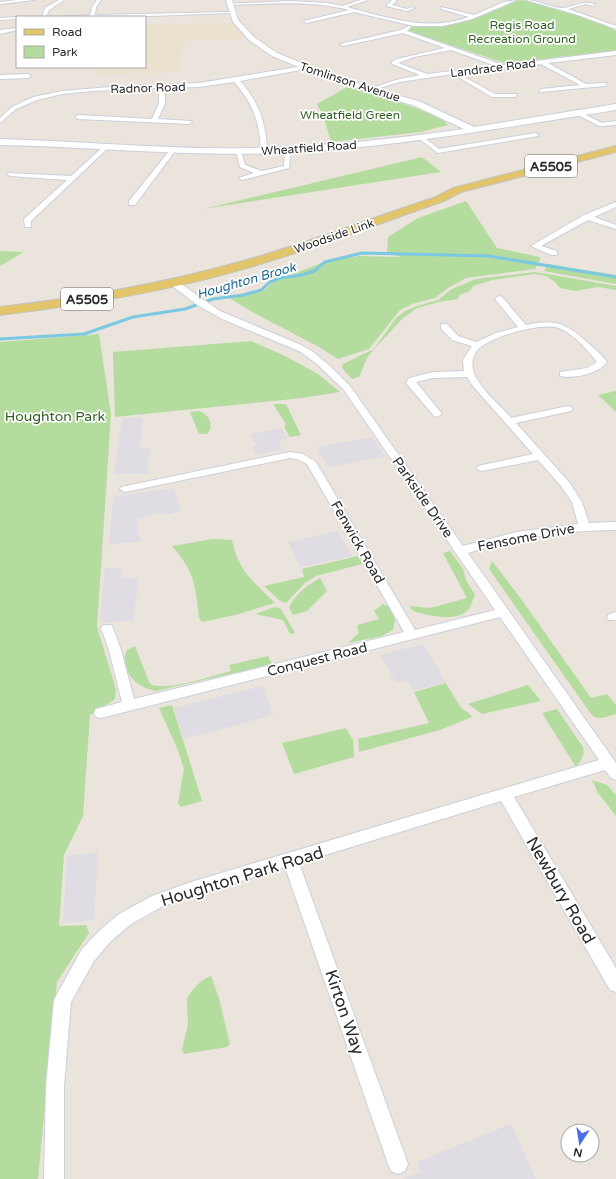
<svg xmlns="http://www.w3.org/2000/svg" width="616" height="1179" font-family="'Varela Round',sans-serif">
	<style>
		.industrial { fill: #dfdde3 }
		.education { fill: #eae1ce }
		.green { fill: #b5dc9f }
		.lines { fill: none; stroke-linecap: round; stroke-linejoin: round }
		.stream { stroke: #7ac8e2; stroke-width: 3 }
		.street-casing { stroke: #cccfda; stroke-width: 2 }
		.secondary-casing { stroke: #cccfda; stroke-width: 2 }
		.primary-casing { stroke: #c3c3c3; stroke-width: 2 }
		.street { fill: #fff; fill-rule: evenodd }
		.secondary { fill: #fff; fill-rule: evenodd }
		.primary { fill: #e2c46a; fill-rule: evenodd }
		.labels { text-anchor: middle; stroke-width: 3.5; stroke-linejoin: round; paint-order: stroke }
		.far-park-label { font-size: 12px; fill: #2f5f21; stroke: #fff }
		.far-street-label { font-size: 12px; fill: #2a2a2a; stroke: #fff }
		.shield { fill: #fff; stroke: #6a6a6a; stroke-width: 1 }
		.shield-label { font-size: 13px; font-weight: bold; fill: #2a2a2a }
		.far-water-label { font-size: 13px; font-style: italic; fill: #1b678d; stroke: #fff }
		.park-label { font-size: 14px; fill: #2f5f21; stroke: #fff }
		.street-label { font-size: 14px; fill: #2a2a2a; stroke: #fff }
		.near-street-label { font-size: 17px; fill: #2a2a2a; stroke: #fff }
	</style>
	<rect width="100%" height="100%" fill="#eae4dd"/>
	<g class="industrial">
		<path d="M 122,418 L 143,418 L 140,448 L 151,449 L 147,464 L 149,474 L 114,474 Z"/>
		<path d="M 282,428 L 287,438 L 278,440 L 283,450 L 255,455 L 251,446 L 256,445 L 251,434 Z"/>
		<path d="M 372,437 L 385,456 L 329,467 L 317,447 Z"/>
		<path d="M 174,488 L 181,511 L 164,515 L 161,513 L 138,519 L 137,528 L 141,541 L 109,545 L 113,497 Z"/>
		<path d="M 337,531 L 352,556 L 301,567 L 288,542 Z"/>
		<path d="M 105,568 L 122,568 L 121,576 L 122,579 L 139,578 L 133,620 L 100,623 Z"/>
		<path d="M 423,644 L 446,682 L 413,691 L 407,680 L 396,683 L 380,655 Z"/>
		<path d="M 262,686 L 274,715 L 184,739 L 174,708 Z"/>
		<path d="M 98,852 L 94,920 L 63,923 L 67,856 Z"/>
		<path d="M 511,1124 L 536,1179 L 402,1179 L 421,1172 L 417,1162 Z"/>
	</g>
	<path class="education" d="M 231,22 L 246,38 L 227,40 L 193,39 L 178,57 L 181,71 L 179,72 L 95,75 L 96,67 L 145,67 L 145,25 Z"/>
	<g class="green">
		<path d="M 517,0 C 542,0 593,21 616,29 L 612,29 L 616,31 L 616,52 L 558,57 L 511,65 L 432,39 L 423,37 L 407,30 C 418,23 432,27 444,26 C 469,23 492,8 517,0 Z"/>
		<path d="M 347,87 C 366,93 438,111 448,125 L 421,132 L 331,142 L 324,118 L 317,104 Z"/>
		<path d="M 422,157 L 441,172 L 203,209 Z"/>
		<path d="M 466,201 L 497,248 L 540,257 L 540,260 L 535,269 L 466,278 L 448,288 L 435,298 L 412,304 L 400,310 L 369,349 L 338,359 L 319,347 L 254,313 L 229,298 L 264,290 L 274,281 L 325,262 L 359,256 L 401,257 L 387,253 L 388,237 L 418,218 Z"/>
		<path d="M 0,251 L 24,252 L 0,266 Z"/>
		<path d="M 548,264 L 616,275 L 616,284 L 544,271 Z"/>
		<path d="M 535,272 L 616,286 L 616,290 L 598,287 L 575,291 L 560,288 L 555,282 L 546,276 L 535,274 L 492,280 L 473,286 L 470,291 L 459,295 L 458,299 L 439,302 L 417,308 L 402,319 L 368,356 L 359,377 L 352,379 L 342,368 L 343,364 L 374,349 L 396,318 L 405,311 L 417,306 L 438,300 L 452,289 L 476,279 Z"/>
		<path d="M 99,334 L 111,414 L 97,627 L 116,689 L 115,699 L 90,715 L 83,816 L 64,855 L 59,926 L 86,925 L 89,933 L 57,982 L 38,1179 L 0,1179 L 0,342 Z"/>
		<path d="M 251,341 L 283,355 L 318,374 L 340,392 L 302,398 L 115,417 L 113,352 Z"/>
		<path d="M 616,391 L 616,412 L 598,395 Z"/>
		<path d="M 273,404 L 286,404 L 301,435 L 290,437 L 284,427 L 286,424 Z"/>
		<path d="M 199,411 C 209,414 215,426 207,434 L 199,434 L 190,412 Z"/>
		<path d="M 213,539 L 232,540 C 239,572 253,581 275,603 L 235,615 L 202,622 L 199,618 C 196,587 194,570 172,546 Z"/>
		<path d="M 450,551 L 463,569 L 466,580 L 475,595 C 472,600 472,606 468,610 C 456,623 427,615 413,611 L 409,606 L 430,608 L 467,598 L 443,553 Z"/>
		<path d="M 358,556 L 362,564 L 316,576 L 305,583 L 286,603 L 280,601 L 264,586 L 304,577 L 302,569 Z"/>
		<path d="M 492,561 L 519,596 L 591,698 L 607,694 L 616,705 L 616,714 C 608,716 598,722 591,714 L 489,569 Z"/>
		<path d="M 320,578 L 327,591 L 307,611 L 293,615 L 289,607 C 297,593 306,586 320,578 Z"/>
		<path d="M 383,604 L 389,607 L 395,620 L 393,630 L 382,636 L 348,643 L 359,633 L 357,625 L 379,619 L 374,611 Z"/>
		<path d="M 275,607 L 281,609 L 295,633 L 290,634 L 283,620 L 255,614 Z"/>
		<path d="M 135,646 L 150,684 C 166,692 212,676 231,671 L 229,665 L 268,656 L 272,664 L 156,691 C 137,687 124,676 125,655 L 127,650 Z"/>
		<path d="M 446,683 L 461,708 L 469,713 L 472,717 L 440,730 L 359,752 L 358,739 L 429,723 L 414,692 Z"/>
		<path d="M 528,685 L 541,701 L 482,714 L 468,704 Z"/>
		<path d="M 172,705 L 202,801 L 181,807 L 178,803 L 184,769 L 177,748 L 159,708 Z"/>
		<path d="M 557,709 L 583,747 C 585,756 581,760 576,767 L 542,713 Z"/>
		<path d="M 346,728 L 353,740 L 354,757 L 294,774 L 282,743 Z"/>
		<path d="M 592,780 L 607,785 L 616,795 L 616,816 L 598,793 Z"/>
		<path d="M 211,976 L 219,998 L 230,1044 L 227,1047 L 184,1054 L 182,1050 L 188,1024 L 187,999 C 190,991 203,978 211,976 Z"/>
	</g>
	<g class="lines">
		<path class="stream" d="M 0,339 L 84,334 L 133,317 L 185,309 L 213,299 L 243,295 L 261,290 L 270,282 L 280,278 L 302,275 L 314,271 L 325,262 L 362,253 L 489,256 L 616,277"/>
		<defs>
			<g id="street">
				<path d="M 17,0 L 34,0 L 0,4 L 0,2 Z"/>
				<path d="M 59,0 L 64,0 L 49,10 L 46,17 L 42,17 L 45,8 Z"/>
				<path d="M 97,0 L 101,0 L 96,7 L 95,15 L 231,12 L 233,13 L 122,17 L 58,17 L 90,15 L 92,7 Z"/>
				<path d="M 361,0 L 368,0 L 347,7 C 388,18 428,32 469,17 L 441,9 L 441,7 L 474,15 L 504,2 L 517,0 L 472,19 L 443,26 L 414,26 L 354,12 L 306,23 L 304,21 L 349,10 C 309,0 269,4 229,5 L 227,4 L 290,1 L 327,3 L 342,6 Z"/>
				<path d="M 392,0 L 397,0 L 392,5 L 407,9 L 413,7 L 415,8 L 407,11 L 386,6 Z"/>
				<path d="M 526,0 C 538,0 551,8 563,8 C 576,7 581,0 595,4 L 593,6 L 586,4 L 568,9 L 616,26 L 616,29 L 578,15 Z"/>
				<path d="M 17,17 L 17,19 L 0,20 L 0,18 L 17,17 L 19,17 Z"/>
				<path d="M 409,26 L 411,27 L 407,31 L 503,65 L 616,51 L 616,55 L 548,63 L 586,84 L 607,83 L 605,86 L 539,92 L 541,89 L 580,85 L 541,64 L 459,74 L 495,94 L 517,94 L 515,97 L 492,97 L 453,74 L 399,82 L 370,91 L 370,89 L 396,80 L 420,75 L 392,64 L 392,62 L 397,59 L 445,48 L 403,33 L 343,46 L 340,44 L 401,30 ZM 451,50 L 496,66 L 427,74 L 398,63 L 414,57 Z"/>
				<path d="M 17,28 L 17,30 L 0,34 L 0,30 Z"/>
				<path d="M 304,66 L 306,69 L 240,81 C 259,102 266,123 267,151 L 264,153 L 261,151 C 260,123 253,103 234,82 L 199,87 L 165,88 L 165,103 L 158,119 L 191,121 L 192,122 L 189,124 L 78,119 L 75,117 L 78,115 L 152,119 L 159,103 L 159,88 L 92,91 L 62,94 L 37,100 L 16,109 L 0,123 L 0,118 L 12,107 L 33,97 L 62,91 L 122,86 L 199,83 Z"/>
				<path d="M 0,75 L 28,74 L 31,76 L 28,78 L 0,79 Z"/>
				<path d="M 576,112 L 580,112 L 602,123 L 616,121 L 616,125 L 599,126 L 576,114 Z"/>
				<path d="M 536,133 L 538,134 L 538,136 L 438,153 L 417,137 L 422,136 L 439,149 Z"/>
				<path d="M 104,146 L 109,147 L 31,221 L 31,227 L 25,227 L 24,219 L 67,180 L 10,176 L 7,174 L 8,173 L 71,176 Z"/>
				<path d="M 288,148 L 291,150 L 289,168 L 242,180 L 239,178 L 254,173 L 240,167 L 236,151 L 241,152 L 245,165 L 262,171 L 284,166 L 285,150 Z"/>
				<path d="M 170,150 L 175,151 L 135,205 L 129,205 L 129,201 Z"/>
				<path d="M 616,202 L 616,207 L 594,217 L 616,225 L 616,229 L 588,220 L 541,246 L 557,251 L 557,255 L 551,255 L 531,246 L 584,215 Z"/>
				<path d="M 171,281 L 177,281 L 220,311 L 299,344 L 313,352 L 330,366 L 350,386 L 463,546 L 517,532 L 578,524 L 572,502 L 561,486 L 538,460 L 482,471 L 478,470 L 477,468 L 478,466 L 533,454 L 472,385 L 467,377 L 433,378 L 416,382 L 442,414 L 437,417 L 434,416 L 406,383 L 409,378 L 433,372 L 464,371 L 463,360 L 472,346 L 452,340 L 441,328 L 441,324 L 447,324 L 458,336 L 476,342 L 496,333 L 518,327 L 495,299 L 499,296 L 502,297 L 526,325 C 555,318 568,324 589,344 C 595,349 602,355 607,362 C 598,374 574,379 560,376 L 560,372 L 587,368 L 597,362 C 588,350 570,330 555,327 C 537,324 486,337 476,352 C 472,357 472,365 473,370 C 477,386 500,405 511,418 L 568,406 L 571,407 L 573,409 L 571,411 L 516,423 L 569,482 L 582,502 L 589,523 L 616,522 L 616,530 C 565,530 516,538 468,553 L 616,763 L 616,780 L 611,778 L 605,770 L 514,797 L 616,968 L 616,992 L 610,990 L 501,801 L 299,863 L 408,1164 L 405,1171 L 398,1174 L 391,1171 L 388,1164 L 285,867 L 163,906 L 131,924 L 111,941 L 94,961 L 71,1002 L 64,1086 L 64,1179 L 44,1179 L 46,1086 L 54,1000 L 57,994 L 82,949 L 99,931 L 119,914 L 152,896 L 191,882 L 599,760 L 500,617 L 101,718 L 96,717 L 94,713 L 96,709 L 122,702 L 109,650 L 101,628 L 103,625 L 111,625 L 113,628 L 121,650 L 134,699 L 404,632 L 307,464 L 297,459 L 290,458 L 125,492 L 120,489 L 121,487 L 290,452 L 303,454 L 316,462 L 415,630 L 495,610 L 344,390 L 318,365 L 301,352 L 222,319 L 199,306 L 171,285 Z"/>
				<path d="M 616,612 L 616,620 L 609,620 L 607,617 L 609,614 Z"/>
			</g>
			<path id="secondary" d="M 226,0 L 232,0 L 238,20 L 254,37 L 277,53 L 336,77 L 421,102 L 474,127 L 616,104 L 616,110 C 507,127 397,147 286,153 C 191,157 95,147 0,145 L 0,139 C 83,141 167,150 250,148 C 322,147 393,139 464,129 L 415,106 L 331,80 L 272,56 L 249,40 L 233,22 Z"/>
			<path id="primary" d="M 616,146 L 616,152 L 461,192 L 444,201 C 377,224 311,250 243,269 C 164,292 82,305 0,315 L 0,307 C 78,298 156,285 232,264 C 301,246 368,219 436,197 L 453,188 Z"/>
		</defs>
		<use href="#street" class="street-casing"/>
		<use href="#secondary" class="secondary-casing"/>
		<use href="#primary" class="primary-casing"/>
		<use href="#street" class="street"/>
		<use href="#secondary" class="secondary"/>
		<use href="#primary" class="primary"/>
	</g>
	<g class="labels">
		<g class="far-park-label">
			<text x="522" y="29">Regis Road<tspan x="522" dy="14">Recreation Ground</tspan></text>
			<text x="350" y="119">Wheatfield Green</text>
		</g>
		<g class="far-street-label">
			<text transform="translate(493 68) rotate(-7)" y="4">Landrace Road</text>
			<text transform="translate(350 82) rotate(18)" y="4">Tomlinson Avenue</text>
			<text transform="translate(148 88) rotate(-2)" y="4">Radnor Road</text>
			<text transform="translate(309 148) rotate(-4)" y="4">Wheatfield Road</text>
			<text transform="translate(334 236) rotate(-19)" y="4">Woodside Link</text>
		</g>
		<g class="shield">
			<rect x="525" y="155" width="52" height="22" rx="3"/>
			<rect x="61" y="288" width="52" height="22" rx="3"/>
		</g>
		<g class="shield-label">
			<text x="551" y="171">A5505</text>
			<text x="87" y="304">A5505</text>
		</g>
		<g class="far-water-label">
			<text transform="translate(246 280) rotate(-16)" y="5">Houghton Brook</text>
		</g>
		<g class="park-label">
			<text x="55" y="421">Houghton Park</text>
		</g>
		<g class="street-label">
			<text transform="translate(423 497) rotate(55)" y="5">Parkside Drive</text>
			<text transform="translate(526 537) rotate(-11)" y="5">Fensome Drive</text>
			<text transform="translate(358 542) rotate(60)" y="5">Fenwick Road</text>
			<text transform="translate(317 659) rotate(-14)" y="5">Conquest Road</text>
		</g>
		<g class="near-street-label">
			<text transform="translate(242 876) rotate(-17)" y="6">Houghton Park Road</text>
			<text transform="translate(561 890) rotate(60)" y="6">Newbury Road</text>
			<text transform="translate(345 1012) rotate(71)" y="6">Kirton Way</text>
		</g>
	</g>
	<rect x="16" y="16" width="130" height="52" fill="#ffffff" stroke="#aaaaaa"/>
	<rect x="24" y="29" width="20" height="6" fill="#e2c46a" stroke="#aaaaaa"/>
	<text x="52" y="36" font-size="12" fill="#2a2a2a">Road</text>
	<rect x="24" y="46" width="20" height="12" fill="#b5dc9f" stroke="#aaaaaa"/>
	<text x="52" y="56" font-size="12" fill="#2a2a2a">Park</text>
	<g transform="translate(580 1143) rotate(192)"><circle r="19" fill="#ffffff" stroke="#aaaaaa"/>
	<path d="M0-3L7 15L0 10L-7 15Z" fill="#4d6ce7"/>
	<text y="-6" font-size="11" font-weight="bold" text-anchor="middle" fill="#2a2a2a">N</text>
	</g>
</svg>
